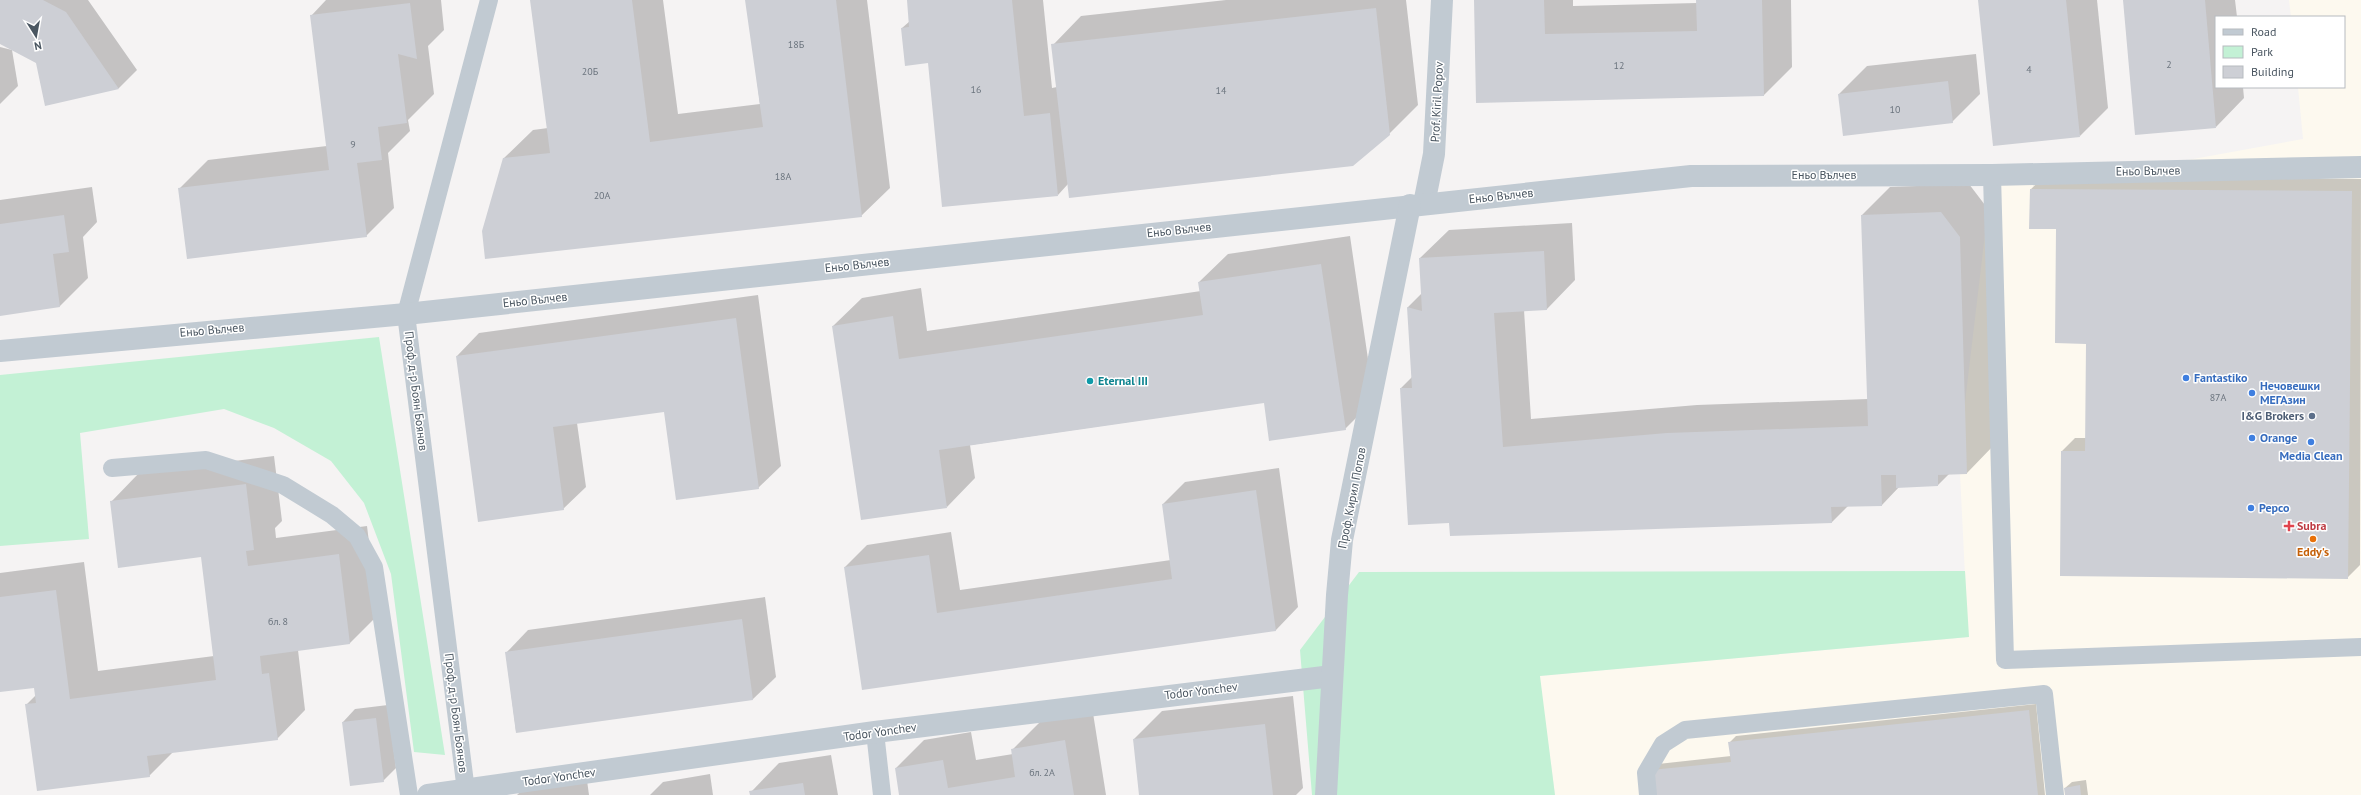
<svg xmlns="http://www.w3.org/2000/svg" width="2361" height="795" font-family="'PT Sans',sans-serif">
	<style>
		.commercial { fill: #fdf9ef }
		.green { fill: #c3f1d5 }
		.shadow { fill: #0003 }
		.building { fill: #cdcfd5 }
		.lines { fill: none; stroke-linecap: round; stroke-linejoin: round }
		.lane { stroke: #c1cad2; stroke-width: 18 }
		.street { stroke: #c1cad2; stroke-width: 22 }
		.shop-dot { fill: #3f7fe0; stroke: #fff; stroke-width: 1.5 }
		.culture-dot { fill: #0f9aa8; stroke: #fff; stroke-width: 1.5 }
		.service-dot { fill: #5c6f8a; stroke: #fff; stroke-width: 1.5 }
		.health-dot { fill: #e0444e; stroke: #fff; stroke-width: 1.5 }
		.food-dot { fill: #e8710a; stroke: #fff; stroke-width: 1.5 }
		.labels { text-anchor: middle; stroke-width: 3; stroke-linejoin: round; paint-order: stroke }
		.number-label { font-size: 10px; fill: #6b747e }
		.street-label { font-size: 12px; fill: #4a5661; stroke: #fff }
		.shop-label { font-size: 12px; font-weight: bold; fill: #366cbe; stroke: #fff; text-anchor: start }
		.culture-label { font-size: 12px; font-weight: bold; fill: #0d838f; stroke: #fff; text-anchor: start }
		.service-label { font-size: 12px; font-weight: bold; fill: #4e5e75; stroke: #fff; text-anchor: end }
		.health-label { font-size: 12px; font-weight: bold; fill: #be3a42; stroke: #fff; text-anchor: start }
		.food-label { font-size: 12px; font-weight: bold; fill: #c56008; stroke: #fff }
	</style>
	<rect width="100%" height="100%" fill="#f5f3f3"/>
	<path class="commercial" d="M 2289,0 L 2361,0 L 2361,795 L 1555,795 L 1539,676 L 1968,637 L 1959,453 L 1992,175 L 2127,171 L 2303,139 L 2298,87 L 2344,87 L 2344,17 L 2291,17 Z"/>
	<g class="green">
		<path d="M 379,337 L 445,755 L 414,752 L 391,574 L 364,503 L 331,461 L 274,428 L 224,409 L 80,433 L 89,539 L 0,546 L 0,375 Z"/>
		<path d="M 1965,571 L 1969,637 L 1540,676 L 1555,795 L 1312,795 L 1300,650 L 1359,572 Z"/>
	</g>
	<g class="shadow">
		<path d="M 0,0 L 88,0 L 137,70 L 119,88 L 46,105 L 37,62 L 0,42 Z"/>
		<path d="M 326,0 L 441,0 L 444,30 L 428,46 L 434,94 L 408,120 L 410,131 L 388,153 L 394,208 L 366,236 L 179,189 L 208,160 L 327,146 L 311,16 Z"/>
		<path d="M 532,0 L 663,0 L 678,114 L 760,104 L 747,0 L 867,0 L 890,188 L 861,216 L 504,158 L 533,130 L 548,128 Z"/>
		<path d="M 908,0 L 1043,0 L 1052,88 L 1057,87 L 1053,45 L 1081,16 L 1226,0 L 1406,0 L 1418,105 L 1389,134 L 1068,184 L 1058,195 L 929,62 L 902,28 L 910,21 Z"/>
		<path d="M 1475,0 L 1573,0 L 1573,6 L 1697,3 L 1697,0 L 1791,0 L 1792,67 L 1764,95 L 1477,102 Z"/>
		<path d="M 1979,0 L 2097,0 L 2108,108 L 2080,136 Z"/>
		<path d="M 2124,0 L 2235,0 L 2237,17 L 2216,17 L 2216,87 L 2243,87 L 2244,98 L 2216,127 Z"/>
		<path d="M 0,47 L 12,50 L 18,86 L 0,104 Z"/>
		<path d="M 1976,54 L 1980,94 L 1952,122 L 1839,94 L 1867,66 Z"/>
		<path d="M 2044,177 L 2361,179 L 2360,565 L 2347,578 L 2062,451 L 2075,438 L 2086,438 L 2087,343 L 2057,228 L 2031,189 Z"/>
		<path d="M 1969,184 L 1988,209 L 1995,444 L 1967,473 L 1950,473 L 1938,485 L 1900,486 L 1882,505 L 1848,506 L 1832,522 L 1450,521 L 1401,388 L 1412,377 L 1408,307 L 1422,293 L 1420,258 L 1449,230 L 1572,223 L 1575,280 L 1547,309 L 1524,310 L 1531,419 L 1697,405 L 1868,399 L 1862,215 L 1890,187 Z"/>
		<path d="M 92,187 L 97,222 L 83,237 L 88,278 L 60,306 L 0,315 L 0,200 Z"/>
		<path d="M 1350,236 L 1374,400 L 1345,429 L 1265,402 L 970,445 L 975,478 L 947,507 L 833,326 L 862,298 L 921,288 L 927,331 L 1201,291 L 1199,282 L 1228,254 Z"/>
		<path d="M 758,295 L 781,466 L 758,488 L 665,411 L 577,423 L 586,487 L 563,509 L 457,356 L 479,333 Z"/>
		<path d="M 274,456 L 282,521 L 275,528 L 276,538 L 367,526 L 378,615 L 350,643 L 298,650 L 305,710 L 277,739 L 173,752 L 149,776 L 26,705 L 36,695 L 35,687 L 0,691 L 0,573 L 84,562 L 98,671 L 214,656 L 202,556 L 111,502 L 139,473 Z"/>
		<path d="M 1279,468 L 1298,607 L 1276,630 L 863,689 L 845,567 L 867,545 L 951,532 L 960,590 L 1171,560 L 1163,504 L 1185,482 Z"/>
		<path d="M 765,597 L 776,677 L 753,699 L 516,731 L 506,653 L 528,630 Z"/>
		<path d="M 1293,696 L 1303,788 L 1296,795 L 1140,795 L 1134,739 L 1162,711 Z"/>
		<path d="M 2036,704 L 2045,795 L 1654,795 L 1658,764 L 1731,756 L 1730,742 L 1736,736 Z"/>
		<path d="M 388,705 L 396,768 L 383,781 L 343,722 L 355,709 Z"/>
		<path d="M 1093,713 L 1106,795 L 900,795 L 896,768 L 924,740 L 971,732 L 976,760 L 1013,754 L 1012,750 L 1041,721 Z"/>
		<path d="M 831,755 L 838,795 L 751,795 L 751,792 L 779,763 Z"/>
		<path d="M 586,773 L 589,795 L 517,795 L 533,780 Z"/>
		<path d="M 710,774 L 713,795 L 650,795 L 663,782 Z"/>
		<path d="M 2086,780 L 2088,795 L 2066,795 L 2065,788 L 2072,782 Z"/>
	</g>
	<g class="building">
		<path d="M 0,0 L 43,0 L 66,12 L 119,89 L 45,106 L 36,63 L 0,44 Z"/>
		<path d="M 530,0 L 632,0 L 650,142 L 763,127 L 745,0 L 836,0 L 862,217 L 485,259 L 482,231 L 503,158 L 550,153 Z"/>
		<path d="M 907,0 L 1012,0 L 1024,116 L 1050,113 L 1058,196 L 942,207 L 928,63 L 905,66 L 901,28 L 909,27 Z"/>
		<path d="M 1474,0 L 1544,0 L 1545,34 L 1697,31 L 1696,0 L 1762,0 L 1764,96 L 1476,103 Z"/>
		<path d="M 1978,0 L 2066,0 L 2080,137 L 1993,146 Z"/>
		<path d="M 2123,0 L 2205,0 L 2216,128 L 2135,135 Z"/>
		<path d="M 410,3 L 417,59 L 398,54 L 407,123 L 378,127 L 382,160 L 357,163 L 367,237 L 187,259 L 178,188 L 329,170 L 310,15 Z"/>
		<path d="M 1376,8 L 1390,135 L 1353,166 L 1069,198 L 1051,44 Z"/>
		<path d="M 1948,81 L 1953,123 L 1843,136 L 1838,94 Z"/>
		<path d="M 2030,189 L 2352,191 L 2348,579 L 2060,576 L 2061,451 L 2085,451 L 2086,344 L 2055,343 L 2056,229 L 2029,229 Z"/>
		<path d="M 1941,212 L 1960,237 L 1967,474 L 1938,475 L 1938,486 L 1896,488 L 1896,475 L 1881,475 L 1882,506 L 1831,507 L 1832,523 L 1450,536 L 1449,523 L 1408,525 L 1400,388 L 1412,388 L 1407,307 L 1422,311 L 1419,258 L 1544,251 L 1547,310 L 1494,313 L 1503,447 L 1667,433 L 1868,426 L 1861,215 Z"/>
		<path d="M 64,215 L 69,252 L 53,254 L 60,307 L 0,316 L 0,224 Z"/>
		<path d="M 1321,264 L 1346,430 L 1269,441 L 1264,403 L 939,450 L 947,508 L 861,520 L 832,326 L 893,316 L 899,359 L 1203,315 L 1198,282 Z"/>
		<path d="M 736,318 L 759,489 L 676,500 L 664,412 L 553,427 L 564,510 L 478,522 L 456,356 Z"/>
		<path d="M 246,484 L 254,550 L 246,551 L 248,566 L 339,554 L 350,644 L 260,656 L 262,674 L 269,673 L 278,740 L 147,756 L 150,777 L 37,791 L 25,704 L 36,703 L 34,688 L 0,692 L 0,597 L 56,590 L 70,699 L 216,680 L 201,557 L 118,568 L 110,501 Z"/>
		<path d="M 1256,490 L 1276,631 L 862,690 L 844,567 L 929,555 L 937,613 L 1172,579 L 1162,504 Z"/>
		<path d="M 742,619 L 753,700 L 516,733 L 505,652 Z"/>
		<path d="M 2029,710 L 2038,795 L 1653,795 L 1651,770 L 1731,762 L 1728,742 Z"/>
		<path d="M 376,718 L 384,782 L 350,786 L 342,722 Z"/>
		<path d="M 1265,724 L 1273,795 L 1139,795 L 1133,739 Z"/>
		<path d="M 1065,740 L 1074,795 L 899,795 L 895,768 L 943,760 L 948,788 L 1015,777 L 1011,749 Z"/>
		<path d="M 803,783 L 805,795 L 750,795 L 749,791 Z"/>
		<path d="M 2080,785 L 2081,795 L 2065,795 L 2064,788 Z"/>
	</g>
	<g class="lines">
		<g class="lane">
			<path d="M 1992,175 L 2005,660 L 2361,647"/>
			<path d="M 112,468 L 206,460 L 283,485 L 332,515 L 357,536 L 374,567 L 409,795"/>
			<path d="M 875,732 L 882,795"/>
			<path d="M 466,791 L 406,314 L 489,0"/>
			<path d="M 1648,795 L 1646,773 L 1663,744 L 1685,730 L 2044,694 L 2055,795"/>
		</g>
		<g class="street">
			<path d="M 1424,204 L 1434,154 L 1442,0"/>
			<path d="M 0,351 L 406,314 L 1691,176 L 1992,175 L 2361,167"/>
			<path d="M 428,795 L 875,732 L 1332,676"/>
			<path d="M 1326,795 L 1337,595 L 1342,540 L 1410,205"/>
		</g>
	</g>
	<g class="shop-dot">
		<circle cx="2186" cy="378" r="4"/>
		<circle cx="2252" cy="393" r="4"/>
		<circle cx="2252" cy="438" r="4"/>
		<circle cx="2311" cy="442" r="4"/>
		<circle cx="2251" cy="508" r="4"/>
	</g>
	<circle class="culture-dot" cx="1090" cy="381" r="4"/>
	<circle class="service-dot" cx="2312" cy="416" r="4"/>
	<path class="health-dot" d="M2287 520h4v4h4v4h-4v4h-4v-4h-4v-4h4z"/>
	<circle class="food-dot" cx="2313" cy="539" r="4"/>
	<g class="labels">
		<g class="number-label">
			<text x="796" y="48">18Б</text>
			<text x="2169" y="68">2</text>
			<text x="1619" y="69">12</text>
			<text x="2029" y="73">4</text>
			<text x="590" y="75">20Б</text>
			<text x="976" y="93">16</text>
			<text x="1221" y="94">14</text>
			<text x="1895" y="113">10</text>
			<text x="353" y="148">9</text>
			<text x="783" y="180">18А</text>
			<text x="602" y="199">20А</text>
			<text x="2218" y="401">87А</text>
			<text x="278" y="625">бл. 8</text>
			<text x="1042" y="776">бл. 2А</text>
		</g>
		<g class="street-label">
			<text transform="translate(1437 102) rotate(-87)" y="4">Prof. Kiril Popov</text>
			<text transform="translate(2148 171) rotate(-1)" y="4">Еньо Вълчев</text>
			<text x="1824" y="179">Еньо Вълчев</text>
			<text transform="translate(1501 196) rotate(-6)" y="4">Еньо Вълчев</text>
			<text transform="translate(1179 230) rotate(-6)" y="4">Еньо Вълчев</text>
			<text transform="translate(857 265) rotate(-6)" y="4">Еньо Вълчев</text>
			<text transform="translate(535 300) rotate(-6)" y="4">Еньо Вълчев</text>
			<text transform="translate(212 330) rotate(-5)" y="4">Еньо Вълчев</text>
			<text transform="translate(416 391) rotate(83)" y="4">Проф. д-р Боян Боянов</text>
			<text transform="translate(1352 498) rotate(-79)" y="4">Проф. Кирил Попов</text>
			<text transform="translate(1201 691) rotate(-7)" y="4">Todor Yonchev</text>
			<text transform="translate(456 713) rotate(83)" y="4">Проф. д-р Боян Боянов</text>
			<text transform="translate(880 732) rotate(-8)" y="4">Todor Yonchev</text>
			<text transform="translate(559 777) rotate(-8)" y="4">Todor Yonchev</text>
		</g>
		<g class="shop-label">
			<text x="2194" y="382">Fantastiko</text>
			<text x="2260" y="390">Нечовешки<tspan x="2260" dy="14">МЕГАзин</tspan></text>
			<text x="2260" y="442">Orange</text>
			<text x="2311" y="460" text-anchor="middle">Media Clean</text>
			<text x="2259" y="512">Pepco</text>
		</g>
		<g class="culture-label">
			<text x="1098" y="385">Eternal III</text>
		</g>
		<g class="service-label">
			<text x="2304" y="420">I&amp;G Brokers</text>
		</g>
		<g class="health-label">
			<text x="2297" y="530">Subra</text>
		</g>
		<g class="food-label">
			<text x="2313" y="556">Eddy's</text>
		</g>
	</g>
	<rect x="2215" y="16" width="130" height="72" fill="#ffffff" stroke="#b7bbc0"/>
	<rect x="2223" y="29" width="20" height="6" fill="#c1cad2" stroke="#b7bbc0"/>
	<text x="2251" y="36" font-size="12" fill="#4a5661">Road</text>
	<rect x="2223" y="46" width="20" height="12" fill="#c3f1d5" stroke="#b7bbc0"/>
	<text x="2251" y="56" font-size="12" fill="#4a5661">Park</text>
	<rect x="2223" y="66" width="20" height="12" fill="#cdcfd5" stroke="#b7bbc0"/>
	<text x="2251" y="76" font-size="12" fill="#4a5661">Building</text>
	<g transform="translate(36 36) rotate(169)" stroke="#ffffff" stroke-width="3" paint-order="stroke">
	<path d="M0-3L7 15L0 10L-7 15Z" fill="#4a5661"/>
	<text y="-6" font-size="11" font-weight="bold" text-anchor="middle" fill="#4a5661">N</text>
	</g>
</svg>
